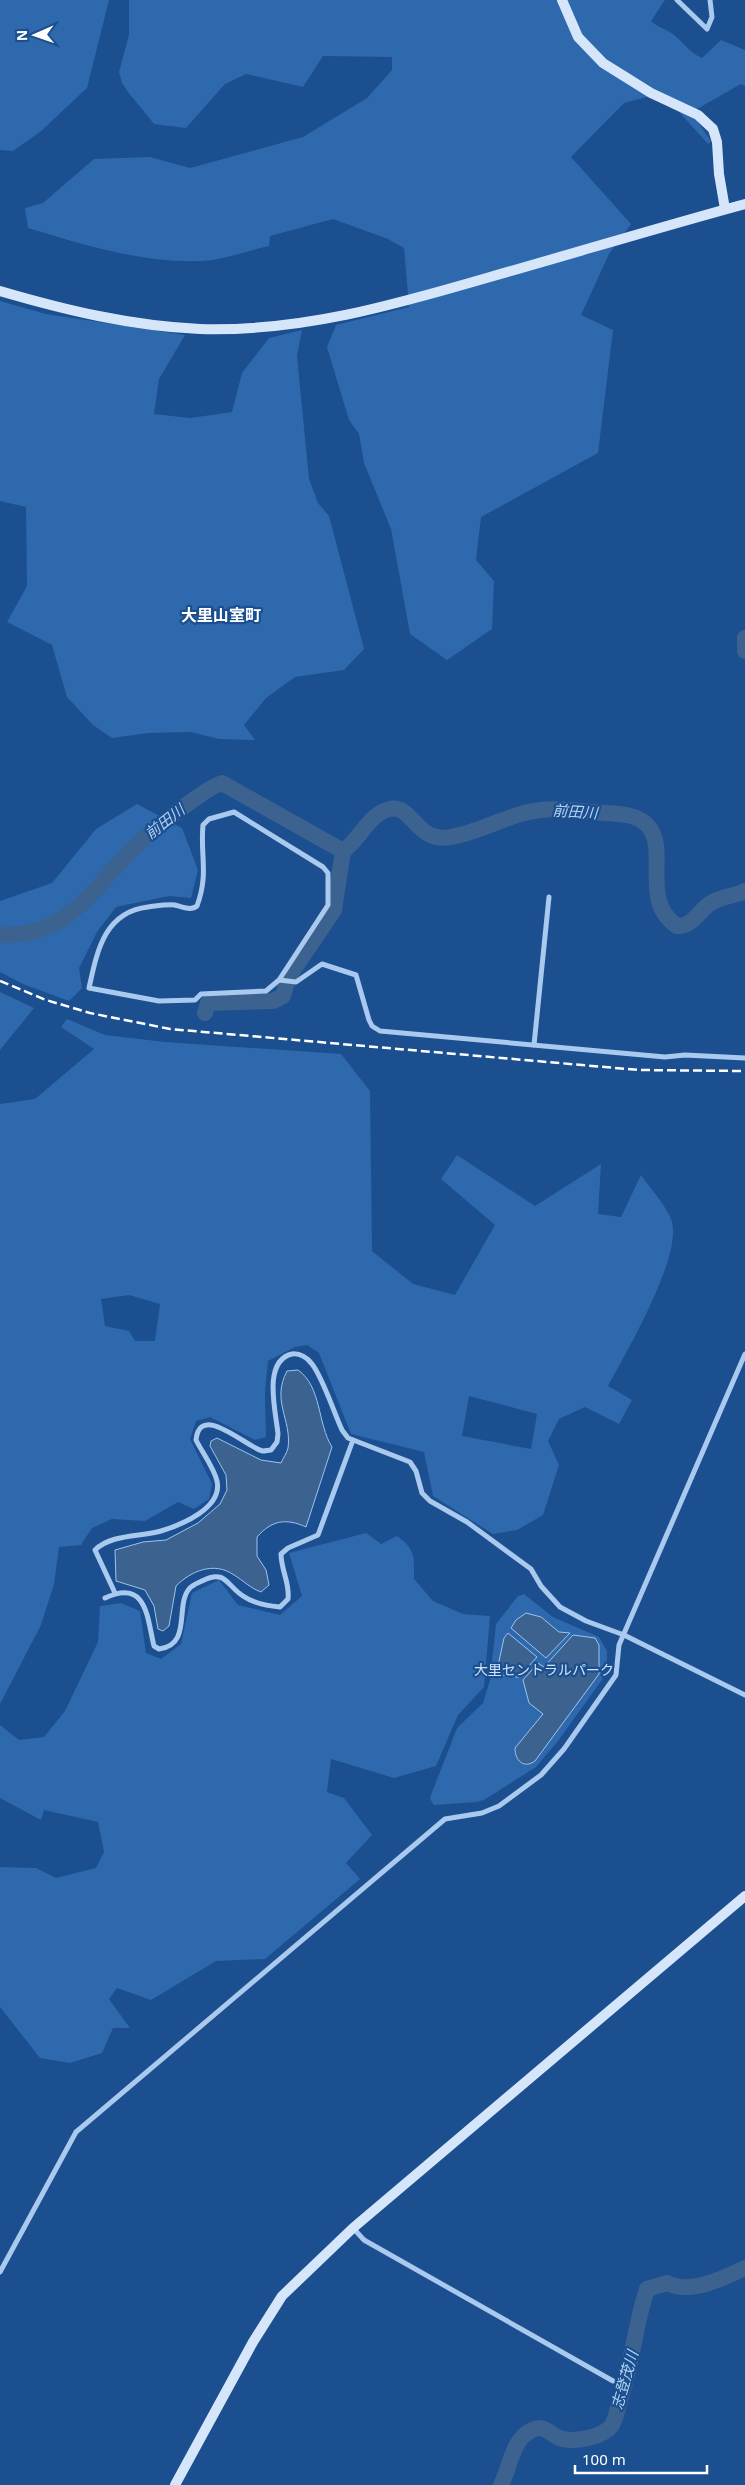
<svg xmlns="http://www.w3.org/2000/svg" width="745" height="2485" font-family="'Noto Sans','Noto Sans JP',sans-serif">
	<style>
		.green { fill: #2e69ad; fill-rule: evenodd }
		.water { fill: #3c6290; stroke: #9cc4f0 }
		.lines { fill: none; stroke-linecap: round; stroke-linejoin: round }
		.river { stroke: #3c6290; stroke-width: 16 }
		.street { stroke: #a9c9ee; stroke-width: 5 }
		.secondary { stroke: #d6e6fa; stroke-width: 10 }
		.rail { stroke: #fff; stroke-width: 2.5; stroke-dasharray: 9 4; stroke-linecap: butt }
		.labels { text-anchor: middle; stroke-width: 4.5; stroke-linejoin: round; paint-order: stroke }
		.park-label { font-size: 14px; fill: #cfe3fa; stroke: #1b4f8f }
		.water-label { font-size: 15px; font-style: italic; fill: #b5d3f5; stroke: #1b4f8f }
		.quarter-label { font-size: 16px; font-weight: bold; fill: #fff; stroke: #1b4f8f }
	</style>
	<rect width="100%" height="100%" fill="#1b4f8f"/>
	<g class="green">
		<path d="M 0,0 L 109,0 L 87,88 L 40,132 L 13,151 L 0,150 Z"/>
		<path d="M 129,0 L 665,0 L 651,21 C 658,28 667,29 674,35 C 685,44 689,52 702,58 L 721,40 L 745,50 L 745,86 L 741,84 L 697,109 L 697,121 L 711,141 L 708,144 L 662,93 L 624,103 L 571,157 L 631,224 L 609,254 L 581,315 L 613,330 L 598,453 L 481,517 L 476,560 L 494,581 L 492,629 L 447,660 L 410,634 L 391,529 L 364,463 L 359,434 L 349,420 L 327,347 L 336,325 L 409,307 L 404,248 L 388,239 L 333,219 L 270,236 L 269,246 C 247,251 223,260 201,261 C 141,263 85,245 28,228 L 25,208 L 43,203 L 94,159 L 150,157 L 190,168 L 303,137 L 367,98 L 392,70 L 392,57 L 323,56 L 303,87 L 246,74 L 225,84 L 186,128 L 154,124 L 128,92 L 122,83 L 119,72 L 129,35 Z"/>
		<path d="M 0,301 L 46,314 L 185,335 L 159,379 L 154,414 L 190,418 L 232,412 L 242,373 L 269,338 L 302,330 L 297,356 L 309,479 L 318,503 L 329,516 L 364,649 L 344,670 L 295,677 L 266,698 L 244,725 L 255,740 L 219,739 L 191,732 L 148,733 L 112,738 L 93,725 L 67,697 L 52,645 L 7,622 L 27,586 L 26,507 L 0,501 Z"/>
		<path d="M 137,804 L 182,828 L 198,870 L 191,898 L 169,896 L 116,907 L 97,932 L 79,968 L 82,988 L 69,1001 L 23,984 L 0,972 L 0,901 L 52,883 L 96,829 Z"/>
		<path d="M 0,992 L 34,1008 L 0,1050 Z"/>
		<path d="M 67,1019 L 105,1035 L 165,1042 L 341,1054 L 370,1091 L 372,1251 L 413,1284 L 455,1295 L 495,1225 L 441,1179 L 457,1155 L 535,1206 L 601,1164 L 598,1214 L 621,1217 L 641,1175 C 650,1188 665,1204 671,1219 C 685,1253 625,1354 608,1386 L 632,1400 L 619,1424 L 585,1407 L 559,1419 L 548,1441 L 559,1465 L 543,1515 L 517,1530 L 493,1534 L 433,1496 L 424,1452 L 351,1434 L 319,1353 L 307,1345 L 295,1347 L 268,1361 L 265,1392 L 266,1437 L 255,1440 L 210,1417 L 196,1421 L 190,1439 L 212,1484 L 209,1499 L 194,1509 L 178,1502 L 145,1521 L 112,1519 L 92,1528 L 81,1545 L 59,1547 L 54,1584 L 41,1625 L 0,1704 L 0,1104 L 35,1099 L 94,1049 L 61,1027 ZM 129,1295 L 160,1304 L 155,1341 L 135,1341 L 129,1331 L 105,1326 L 101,1299 ZM 469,1396 L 537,1414 L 531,1449 L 462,1436 Z"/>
		<path d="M 366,1533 L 381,1544 L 397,1536 C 416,1549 414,1558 414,1579 L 433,1601 L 463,1614 L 490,1616 L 484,1687 L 458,1715 L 436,1766 L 394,1778 L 331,1759 L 327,1792 L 344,1798 L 372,1835 L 346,1863 L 360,1879 L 265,1959 L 216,1961 L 151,2000 L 117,1988 L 109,1999 L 130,2028 L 113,2028 L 102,2053 L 70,2063 L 40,2058 L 0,2007 L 0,1867 L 36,1868 L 56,1878 L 96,1868 L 104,1852 L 98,1822 L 44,1810 L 41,1820 L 0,1798 L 0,1725 L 19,1740 L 44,1737 L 65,1711 L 98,1642 L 100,1606 L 121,1603 L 140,1611 L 146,1653 L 161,1659 L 181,1644 L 192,1593 L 219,1580 L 238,1605 L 280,1615 L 302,1596 L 289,1553 Z"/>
		<path d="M 524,1594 L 553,1617 L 599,1637 L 607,1651 L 607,1663 L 604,1677 L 558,1741 L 536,1767 L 484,1800 L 476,1802 L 434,1805 L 430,1799 L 431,1795 L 457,1728 L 483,1703 L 490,1680 L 496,1624 L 518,1596 Z"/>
	</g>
	<g class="water">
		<path d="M 298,1370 C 322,1387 317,1423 332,1447 L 306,1527 C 286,1518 272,1520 257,1537 L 257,1556 L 266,1570 L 269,1585 L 261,1592 C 250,1588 244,1581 234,1575 C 214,1561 191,1571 176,1586 L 169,1626 L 163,1631 L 158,1629 L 154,1606 L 145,1590 L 116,1581 L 115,1550 L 143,1542 L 166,1540 L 198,1523 L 220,1504 L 227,1490 L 226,1475 L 210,1446 L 211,1441 L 217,1438 L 261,1460 L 281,1463 C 283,1458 287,1453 288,1448 C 292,1420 271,1401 287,1371 Z"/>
		<path d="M 526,1613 L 541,1617 L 559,1632 L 570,1633 L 546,1658 L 511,1628 L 516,1620 Z"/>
		<path d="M 508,1633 L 537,1657 L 518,1678 L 515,1676 L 496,1675 L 504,1638 Z"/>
		<path d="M 573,1635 L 595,1638 L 599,1645 L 599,1674 L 535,1761 C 524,1769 515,1761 515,1748 L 543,1714 L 529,1703 L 523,1680 L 538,1663 L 544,1667 Z"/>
	</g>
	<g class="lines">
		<g class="river">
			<path d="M 745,638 L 745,651"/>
			<path d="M 0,935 C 68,937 89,892 133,849 C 150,832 169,817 189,803 C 199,796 210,787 222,783 L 343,851 C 360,840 369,813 390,809 C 413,804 416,844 451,837 C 482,832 510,813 541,810 C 562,807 585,812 605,813 C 618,814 635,814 645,823 C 672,845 638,900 677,926 C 691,927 698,913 708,905 C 719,896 733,897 745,891"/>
			<path d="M 205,1013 L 208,1003 L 273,1001 L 283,996 L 288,978 L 334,910 L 343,851"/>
			<path d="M 501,2485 C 510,2468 512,2439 532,2430 C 545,2423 552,2437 563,2439 C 576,2442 604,2437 612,2425 C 616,2418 618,2408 620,2400 C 632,2364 635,2325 647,2289 L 667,2283 C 689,2295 724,2278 745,2268"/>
		</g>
		<g class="street">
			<path d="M 677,0 L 707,29 L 712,17 L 710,0"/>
			<path d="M 279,980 L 328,905 L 328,873 L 323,867 L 234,812 L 209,819 L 203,825 C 200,856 209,873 197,906 C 191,911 182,907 175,905 C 165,904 157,906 148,907 C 104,912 97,952 89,988 L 159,1001 L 195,1000 L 201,994 L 266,991 L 279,980 L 296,982 L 322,964 L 356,975 L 369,1020 L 372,1026 L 380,1031 L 665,1057 L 685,1055 L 745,1058"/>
			<path d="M 534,1045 L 549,897"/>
			<path d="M 115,1593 L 95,1550 C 111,1534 140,1537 161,1531 C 181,1525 223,1508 217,1481 C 214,1468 202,1452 196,1440 C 200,1401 248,1449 263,1451 C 266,1451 268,1450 271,1450 L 277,1442 L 278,1434 C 276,1412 262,1361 292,1354 C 300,1353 308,1358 312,1364 C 323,1378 334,1413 342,1430 L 348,1438 L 410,1462 L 416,1471 L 422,1493 L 430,1501 L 467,1522 L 531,1569 L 541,1586 L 560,1607 L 586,1621 L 624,1635 L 745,1695"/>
			<path d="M 105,1598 C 147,1578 147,1618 154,1646 L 159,1649 C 192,1645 175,1606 189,1589 C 192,1585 198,1583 202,1581 C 226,1569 226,1585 243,1596 C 253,1603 268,1606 280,1607 L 288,1599 C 290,1583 281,1570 281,1554 L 288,1548 L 318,1535 L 353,1440"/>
			<path d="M 353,2228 L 364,2240 L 613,2381"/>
			<path d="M 0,2272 L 76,2132 L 445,1819 L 482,1813 L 499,1806 L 541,1775 L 564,1749 L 616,1675 L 619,1645 L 745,1354"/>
		</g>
		<g class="secondary">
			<path d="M 562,0 L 578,37 L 603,63 L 651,93 L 698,115 L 713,129 L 717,142 L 719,174 L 725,209"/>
			<path d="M 0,291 C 65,310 131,326 200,329 C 301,332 394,305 490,277 C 575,253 660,227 745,204"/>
			<path d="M 175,2485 L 253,2342 L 282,2296 L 353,2228 L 745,1896"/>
		</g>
		<path class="rail" d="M 0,981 L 46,1000 L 90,1013 L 170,1029 L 639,1070 L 745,1071"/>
	</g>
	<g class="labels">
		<g class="park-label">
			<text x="544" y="1675">大里セントラルパーク</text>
		</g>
		<g class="water-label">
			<text transform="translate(575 812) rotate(4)" y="5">前田川</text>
			<text transform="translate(165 822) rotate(-38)" y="5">前田川</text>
			<text transform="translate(625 2380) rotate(-74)" y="5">志登茂川</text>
		</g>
		<g class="quarter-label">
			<text x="221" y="621">大里山室町</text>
		</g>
	</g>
	<g transform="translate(35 35) rotate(268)" stroke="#1b4f8f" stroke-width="4" paint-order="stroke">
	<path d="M0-4L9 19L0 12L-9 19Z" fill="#ffffff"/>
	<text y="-8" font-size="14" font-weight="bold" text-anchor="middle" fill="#ffffff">N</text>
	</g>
	<path d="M575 2465v8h132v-8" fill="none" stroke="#ffffff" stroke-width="2.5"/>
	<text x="582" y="2465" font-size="15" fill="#ffffff" stroke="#1b4f8f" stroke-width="4" paint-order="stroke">100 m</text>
</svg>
